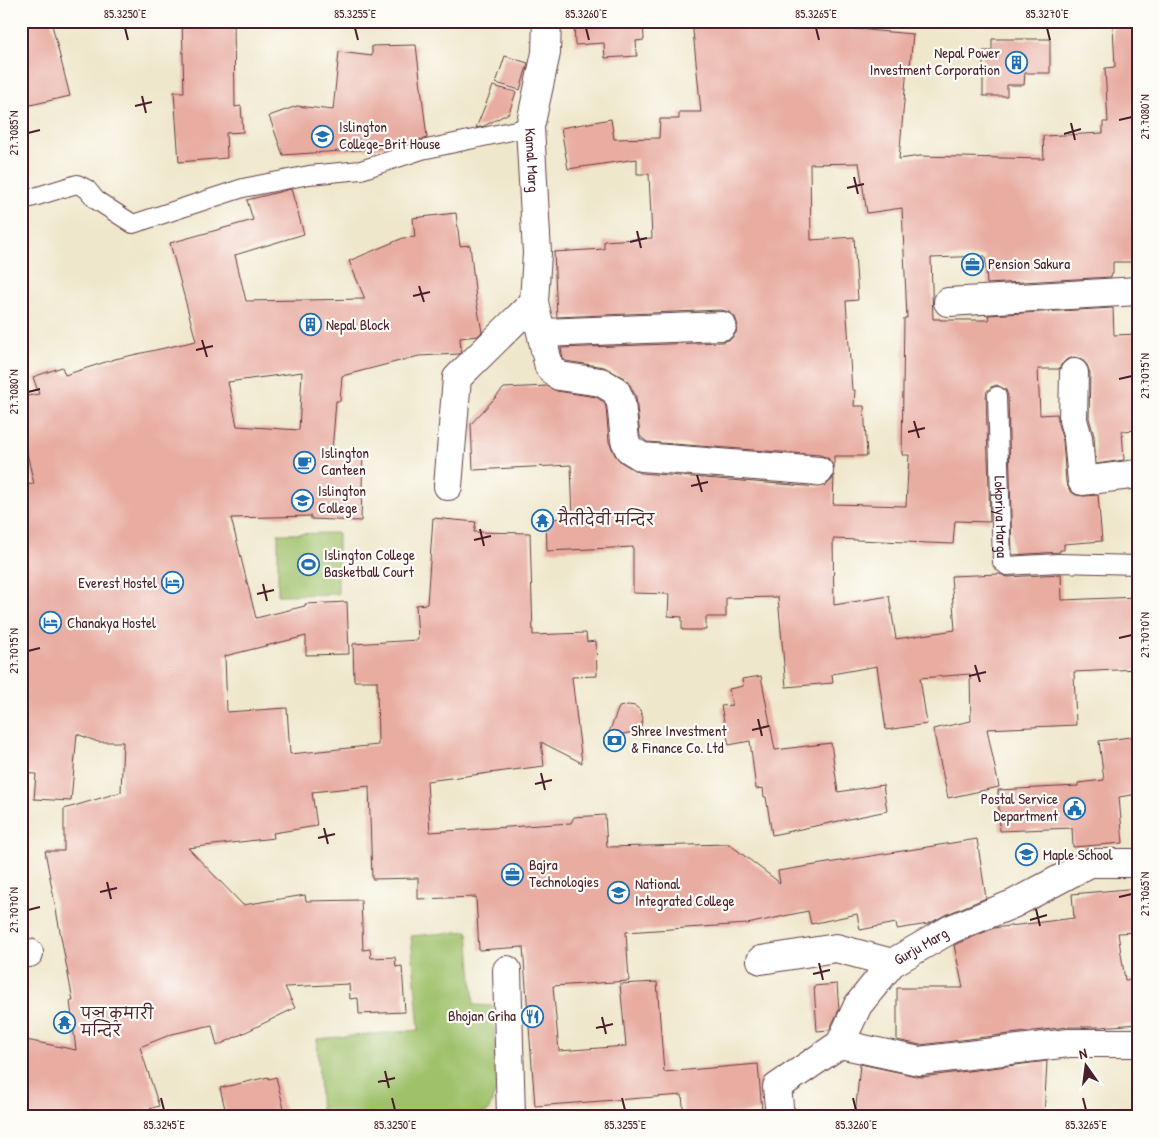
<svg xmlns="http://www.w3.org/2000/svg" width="1159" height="1138" font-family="'Patrick Hand','Playpen Sans Deva',sans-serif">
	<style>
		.green { fill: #9fc16a; stroke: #74704a }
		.building { fill: #e8aca1; fill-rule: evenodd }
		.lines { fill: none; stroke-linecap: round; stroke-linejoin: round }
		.service-casing { stroke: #633d43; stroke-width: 20 }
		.minor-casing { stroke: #633d43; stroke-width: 30 }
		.service { stroke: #fff; stroke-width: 18 }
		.minor { stroke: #fff; stroke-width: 28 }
		.ticks { fill: none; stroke: #4a1f2b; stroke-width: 2 }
		.labels { text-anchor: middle; stroke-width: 4.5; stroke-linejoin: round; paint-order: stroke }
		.poi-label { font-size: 15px; fill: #4a1f2b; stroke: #fdfcf7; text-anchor: start }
		.street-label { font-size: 15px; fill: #4a1f2b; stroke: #fdfcf7 }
		.neatline { fill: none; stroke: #4a1f2b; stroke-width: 2 }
		.ticks-label { font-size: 12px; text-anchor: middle; fill: #4a1f2b }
	</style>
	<rect width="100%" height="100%" fill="#fdfcf7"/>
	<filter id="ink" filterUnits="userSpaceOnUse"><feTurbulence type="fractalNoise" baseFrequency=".02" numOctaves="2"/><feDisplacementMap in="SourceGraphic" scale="10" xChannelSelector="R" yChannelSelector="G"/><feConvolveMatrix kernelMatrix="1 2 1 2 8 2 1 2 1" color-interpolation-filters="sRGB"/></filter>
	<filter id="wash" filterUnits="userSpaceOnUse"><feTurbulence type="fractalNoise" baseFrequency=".0096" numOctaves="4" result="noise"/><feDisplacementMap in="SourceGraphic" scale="20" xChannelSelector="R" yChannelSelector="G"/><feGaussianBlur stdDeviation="1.12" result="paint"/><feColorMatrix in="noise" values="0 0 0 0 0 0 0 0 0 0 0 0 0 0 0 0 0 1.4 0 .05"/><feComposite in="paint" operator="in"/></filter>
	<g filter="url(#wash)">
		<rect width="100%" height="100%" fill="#efe7cb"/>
		<g class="green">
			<path d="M 338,533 L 338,594 L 278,595 L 278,534 Z"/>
			<path d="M 468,931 L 474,1005 L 493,1006 L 497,1087 L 488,1112 L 464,1117 L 321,1117 L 317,1039 L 419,1030 L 411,936 Z"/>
		</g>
		<g id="blocks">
			<g class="building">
				<path d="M 21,21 L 51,21 L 70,96 L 26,106 L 21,89 Z"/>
				<path d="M 182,21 L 234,21 L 235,107 L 241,106 L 243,132 L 226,133 L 227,158 L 179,162 L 174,92 L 184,92 Z"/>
				<path d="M 574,21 L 643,21 L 644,40 L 636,41 L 637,56 L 605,58 L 604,43 L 575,45 Z"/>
				<path d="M 692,21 L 843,21 L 843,28 L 913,34 L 910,67 L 907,67 L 899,159 L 920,156 L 1044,159 L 1043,136 L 1103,133 L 1103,122 L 1108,122 L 1105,68 L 1115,67 L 1113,26 L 1138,24 L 1138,262 L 1113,262 L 1113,274 L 1111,275 L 1111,277 L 987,284 L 985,256 L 931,258 L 933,319 L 940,319 L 940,320 L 989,320 L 988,315 L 1113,308 L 1114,335 L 1138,334 L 1138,430 L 1122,431 L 1124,460 L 1096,464 L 1094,436 L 1089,418 L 1090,373 L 1087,365 L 1082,359 L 1074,357 L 1066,360 L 1061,365 L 1059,369 L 1038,369 L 1040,415 L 1057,414 L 1058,424 L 1063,441 L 1066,482 L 1070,491 L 1076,495 L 1084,496 L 1098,495 L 1102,541 L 1064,544 L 1064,550 L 1060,550 L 1060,552 L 1012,555 L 1008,396 L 1006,390 L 997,385 L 991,387 L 987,391 L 986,396 L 990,522 L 955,521 L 953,544 L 833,539 L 834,605 L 889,596 L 896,639 L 955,630 L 951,576 L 999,574 L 1008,577 L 1061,574 L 1062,600 L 1138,597 L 1138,669 L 1074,672 L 1076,725 L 987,729 L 999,787 L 948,798 L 933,729 L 971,721 L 970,674 L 920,678 L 927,724 L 886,730 L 877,666 L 832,674 L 833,683 L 786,687 L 778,597 L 726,598 L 726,617 L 706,617 L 706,630 L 682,630 L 682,617 L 668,616 L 669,594 L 633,593 L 633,547 L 547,551 L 546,519 L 573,518 L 571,465 L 473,470 L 471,424 L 504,388 L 547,386 L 557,391 L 596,397 L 604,402 L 606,407 L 609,442 L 615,455 L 621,462 L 634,470 L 641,473 L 818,487 L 826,485 L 832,480 L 834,475 L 833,504 L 906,506 L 909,455 L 902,455 L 904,318 L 907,318 L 902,208 L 867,213 L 859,163 L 810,164 L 811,240 L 854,237 L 858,300 L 846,301 L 852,390 L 855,390 L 854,406 L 864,406 L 867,456 L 834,456 L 834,468 L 828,458 L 820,455 L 647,442 L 640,436 L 636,397 L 630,385 L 624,378 L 604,367 L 566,361 L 563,359 L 561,348 L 723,342 L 731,339 L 736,333 L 738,325 L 735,317 L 729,312 L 721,310 L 557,317 L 554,252 L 604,249 L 604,241 L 652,238 L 649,174 L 637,174 L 637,159 L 568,169 L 561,128 L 611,119 L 614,139 L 659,138 L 660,119 L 679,119 L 679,112 L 701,112 Z"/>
				<path d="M 992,39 L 1050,39 L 1050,73 L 1025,73 L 1024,85 L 1007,85 L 1007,96 L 983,96 L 983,51 L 992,51 Z"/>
				<path d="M 416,45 L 427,138 L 406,144 L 370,149 L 283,155 L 269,116 L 297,106 L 333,110 L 339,52 L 372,56 L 372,46 Z"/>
				<path d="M 505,56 L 528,63 L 520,90 L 496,83 Z"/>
				<path d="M 493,86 L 516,92 L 509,113 L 484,126 L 476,128 Z"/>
				<path d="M 291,189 L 304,234 L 235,255 L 246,301 L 365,299 L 349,261 L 403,238 L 415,237 L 413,218 L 456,213 L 460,246 L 470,245 L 476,299 L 482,332 L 478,336 L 460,338 L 461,352 L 459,354 L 419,356 L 342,376 L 340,401 L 336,401 L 332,452 L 363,453 L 361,521 L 311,519 L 311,516 L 231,518 L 256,618 L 305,606 L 305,604 L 347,602 L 349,654 L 306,655 L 306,636 L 225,656 L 227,712 L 287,708 L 290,754 L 378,745 L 377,681 L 354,681 L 353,644 L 418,640 L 416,605 L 427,604 L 433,518 L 476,522 L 474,532 L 530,533 L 533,635 L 586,633 L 587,642 L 596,641 L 597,676 L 572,677 L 582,763 L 541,742 L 544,766 L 427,781 L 430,832 L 571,823 L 574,817 L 605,815 L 607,847 L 729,844 L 780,883 L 778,871 L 977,839 L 986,898 L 945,915 L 928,924 L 897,929 L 896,923 L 860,930 L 857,914 L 811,924 L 808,911 L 747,924 L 626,932 L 629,981 L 553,986 L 559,1051 L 626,1046 L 620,984 L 657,982 L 664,1072 L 758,1064 L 762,1111 L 684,1117 L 682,1095 L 535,1106 L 523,947 L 479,950 L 476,897 L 418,899 L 418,878 L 372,879 L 369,786 L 312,792 L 317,826 L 273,833 L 274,838 L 188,848 L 243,905 L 305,895 L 306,901 L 361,900 L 363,950 L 370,949 L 371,958 L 395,957 L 396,967 L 402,966 L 405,1012 L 359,1014 L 358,998 L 350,999 L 349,984 L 285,987 L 295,1008 L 217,1046 L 212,1025 L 172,1034 L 140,1047 L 159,1106 L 124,1117 L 68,1117 L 68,1115 L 21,1117 L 21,1039 L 76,1050 L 70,1001 L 73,1001 L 45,851 L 64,851 L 64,809 L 121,792 L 123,742 L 98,742 L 77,734 L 71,801 L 34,799 L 36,774 L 21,773 L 21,485 L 34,484 L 21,427 L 21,397 L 39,394 L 33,377 L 62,367 L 65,375 L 115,359 L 196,341 L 170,243 L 253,220 L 247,200 ZM 302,372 L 299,430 L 237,426 L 228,382 Z"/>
				<path d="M 761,676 L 775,750 L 831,743 L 838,792 L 883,785 L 887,811 L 772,835 L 766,797 L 764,797 L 763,788 L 756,789 L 750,741 L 729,745 L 721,706 L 732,705 L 729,689 L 743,686 L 742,679 Z"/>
				<path d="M 628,705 L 635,706 L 640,710 L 643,718 L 641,726 L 634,732 L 607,737 L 619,707 Z"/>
				<path d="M 1138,736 L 1138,794 L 1119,797 L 1123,843 L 1073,847 L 1072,828 L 1000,831 L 998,790 L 1078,786 L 1078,783 L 1104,780 L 1099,741 Z"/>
				<path d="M 1138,888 L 1138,932 L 1118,933 L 1125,980 L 1138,979 L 1138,1024 L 1100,1027 L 1067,1027 L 920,1045 L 897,1040 L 897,988 L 963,988 L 954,945 L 994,928 L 1074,918 L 1072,894 Z"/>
				<path d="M 837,984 L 839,1010 L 829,1030 L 817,1031 L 814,986 Z"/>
				<path d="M 1047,1061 L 1044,1117 L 855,1117 L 860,1064 L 921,1077 Z"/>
				<path d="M 268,1077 L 269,1079 L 276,1077 L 286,1117 L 227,1117 L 220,1088 Z"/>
			</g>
		</g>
	</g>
	<g filter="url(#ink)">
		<use href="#blocks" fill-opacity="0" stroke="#633d43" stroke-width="1"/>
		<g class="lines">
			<defs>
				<g id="service">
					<path d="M 21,201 L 77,184 L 87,189 L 96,200 L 133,224 L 243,188 L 309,175 L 361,170 L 422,150 L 530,127"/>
					<path id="s1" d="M 997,396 L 1002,562 L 1007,566 L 1059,563 L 1138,565"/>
				</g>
				<g id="minor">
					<path id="s2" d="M 547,21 L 546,53 L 530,127 L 537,253 L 534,302 L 549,367 L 559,376 L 601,382 L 616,391 L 621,403 L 625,440 L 629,449 L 642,457 L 819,471"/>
					<path d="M 948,302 L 1138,291"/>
					<path d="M 542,333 L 722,326"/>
					<path d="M 1074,373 L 1073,420 L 1078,438 L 1082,481 L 1138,474"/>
					<path d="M 448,486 L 457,378 L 534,302"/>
					<path d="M 21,953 L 29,953"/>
					<path d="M 761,960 L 836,948 L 892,963"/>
					<path d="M 507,970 L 511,1117"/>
					<path d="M 840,1044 L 919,1061 L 1069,1043 L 1138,1043"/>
					<path id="s3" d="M 783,1117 L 780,1116 L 777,1087 L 840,1044 L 858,1005 L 892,963 L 951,929 L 1013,904 L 1090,863 L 1138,863"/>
				</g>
			</defs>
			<use href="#service" class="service-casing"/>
			<use href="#minor" class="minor-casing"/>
			<use href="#service" class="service"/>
			<use href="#minor" class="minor"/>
		</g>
	</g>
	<path class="ticks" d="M 125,28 L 128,40M 355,28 L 358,40M 586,28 L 589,40M 816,28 L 819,40M 1047,28 L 1050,40M 142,96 L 146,113M 135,106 L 152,102M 1119,120 L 1132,117M 1071,123 L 1075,140M 28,133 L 40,130M 1064,134 L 1081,129M 854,177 L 858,194M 847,188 L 864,184M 637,231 L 641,248M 630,242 L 647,238M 419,286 L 424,302M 413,296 L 430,292M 202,340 L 207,357M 196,350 L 213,346M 1119,379 L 1132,376M 28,392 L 40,389M 914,421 L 919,438M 908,432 L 925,428M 697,475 L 702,492M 691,486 L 708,482M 480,529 L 484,546M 474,540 L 491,536M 263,584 L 267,601M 257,594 L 274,590M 1119,638 L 1132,635M 28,651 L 40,648M 975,665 L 980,682M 969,676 L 986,672M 758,719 L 762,736M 752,730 L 769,726M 541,773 L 545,790M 535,784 L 552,780M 324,828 L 328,844M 318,838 L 335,834M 107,882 L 111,899M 100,892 L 117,888M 1119,897 L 1132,894M 1036,909 L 1040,926M 28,910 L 40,907M 1030,920 L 1047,915M 819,963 L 823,980M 813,974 L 830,970M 602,1017 L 606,1034M 596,1028 L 613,1024M 385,1071 L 389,1088M 378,1082 L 395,1078M 161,1098 L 164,1110M 392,1098 L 395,1110M 622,1098 L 625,1110M 853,1098 L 856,1110M 1083,1098 L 1086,1110"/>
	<defs>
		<symbol id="building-ring" viewBox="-11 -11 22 22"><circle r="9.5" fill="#fdfcf7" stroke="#1f6fb2" stroke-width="1.5"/><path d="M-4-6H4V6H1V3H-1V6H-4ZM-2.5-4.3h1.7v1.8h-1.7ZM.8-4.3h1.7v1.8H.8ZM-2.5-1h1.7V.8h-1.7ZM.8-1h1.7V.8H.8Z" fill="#1f6fb2"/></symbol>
		<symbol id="university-ring" viewBox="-11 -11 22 22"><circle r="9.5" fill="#fdfcf7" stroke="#1f6fb2" stroke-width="1.5"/><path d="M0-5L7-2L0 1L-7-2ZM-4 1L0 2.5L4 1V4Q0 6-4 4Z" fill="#1f6fb2"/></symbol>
		<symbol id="office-ring" viewBox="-11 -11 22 22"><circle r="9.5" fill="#fdfcf7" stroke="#1f6fb2" stroke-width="1.5"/><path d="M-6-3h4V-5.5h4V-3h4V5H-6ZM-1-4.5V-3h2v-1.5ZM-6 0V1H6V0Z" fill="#1f6fb2"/></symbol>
		<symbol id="cafe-ring" viewBox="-11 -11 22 22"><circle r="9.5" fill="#fdfcf7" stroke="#1f6fb2" stroke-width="1.5"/><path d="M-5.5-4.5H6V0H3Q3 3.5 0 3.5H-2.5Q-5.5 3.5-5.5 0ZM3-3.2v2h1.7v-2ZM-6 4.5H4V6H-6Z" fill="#1f6fb2"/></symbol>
		<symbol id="temple-ring" viewBox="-11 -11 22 22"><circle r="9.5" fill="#fdfcf7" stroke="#1f6fb2" stroke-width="1.5"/><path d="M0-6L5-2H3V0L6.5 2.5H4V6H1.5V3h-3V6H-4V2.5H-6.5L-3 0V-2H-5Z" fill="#1f6fb2"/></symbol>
		<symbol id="stadium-ring" viewBox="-11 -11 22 22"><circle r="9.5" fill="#fdfcf7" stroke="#1f6fb2" stroke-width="1.5"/><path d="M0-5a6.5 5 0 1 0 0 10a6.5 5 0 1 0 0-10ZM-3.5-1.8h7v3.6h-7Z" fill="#1f6fb2"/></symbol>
		<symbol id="hotel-ring" viewBox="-11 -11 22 22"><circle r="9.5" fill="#fdfcf7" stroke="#1f6fb2" stroke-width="1.5"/><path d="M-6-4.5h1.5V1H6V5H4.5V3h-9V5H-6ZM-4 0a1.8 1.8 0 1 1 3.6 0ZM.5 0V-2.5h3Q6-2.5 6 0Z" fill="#1f6fb2"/></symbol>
		<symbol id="bank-ring" viewBox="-11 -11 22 22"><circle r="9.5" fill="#fdfcf7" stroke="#1f6fb2" stroke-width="1.5"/><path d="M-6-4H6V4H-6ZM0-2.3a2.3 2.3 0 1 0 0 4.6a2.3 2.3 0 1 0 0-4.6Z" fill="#1f6fb2"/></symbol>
		<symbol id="civic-ring" viewBox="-11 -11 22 22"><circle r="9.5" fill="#fdfcf7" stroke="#1f6fb2" stroke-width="1.5"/><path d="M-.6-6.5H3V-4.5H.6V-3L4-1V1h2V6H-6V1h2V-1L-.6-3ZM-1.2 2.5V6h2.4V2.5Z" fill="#1f6fb2"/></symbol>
		<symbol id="school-ring" viewBox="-11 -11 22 22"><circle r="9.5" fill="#fdfcf7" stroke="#1f6fb2" stroke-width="1.5"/><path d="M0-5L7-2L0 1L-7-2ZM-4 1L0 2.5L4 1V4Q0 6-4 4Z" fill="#1f6fb2"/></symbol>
		<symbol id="restaurant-ring" viewBox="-11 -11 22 22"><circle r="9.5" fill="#fdfcf7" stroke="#1f6fb2" stroke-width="1.5"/><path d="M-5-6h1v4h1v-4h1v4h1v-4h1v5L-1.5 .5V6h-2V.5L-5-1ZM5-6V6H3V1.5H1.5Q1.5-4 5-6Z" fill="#1f6fb2"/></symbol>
	</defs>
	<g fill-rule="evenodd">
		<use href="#building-ring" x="1004" y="50" width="25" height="25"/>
		<use href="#university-ring" x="310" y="124" width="25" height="25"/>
		<use href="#office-ring" x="960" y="252" width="25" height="25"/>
		<use href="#building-ring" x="298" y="312" width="25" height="25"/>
		<use href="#cafe-ring" x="292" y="450" width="25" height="25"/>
		<use href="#university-ring" x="290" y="488" width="25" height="25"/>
		<use href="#temple-ring" x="530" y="508" width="25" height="25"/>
		<use href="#stadium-ring" x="296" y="552" width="25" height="25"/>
		<use href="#hotel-ring" x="160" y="570" width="25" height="25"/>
		<use href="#hotel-ring" x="38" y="610" width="25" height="25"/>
		<use href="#bank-ring" x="602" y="728" width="25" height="25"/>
		<use href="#civic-ring" x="1062" y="796" width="25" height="25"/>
		<use href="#school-ring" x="1014" y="842" width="25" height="25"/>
		<use href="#office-ring" x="500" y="862" width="25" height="25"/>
		<use href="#university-ring" x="606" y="880" width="25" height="25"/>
		<use href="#restaurant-ring" x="520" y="1004" width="25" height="25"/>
		<use href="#temple-ring" x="52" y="1010" width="25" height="25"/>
	</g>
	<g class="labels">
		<g class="poi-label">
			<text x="1000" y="58" text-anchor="end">Nepal Power<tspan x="1000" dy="17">Investment Corporation</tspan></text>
			<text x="339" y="132">Islington<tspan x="339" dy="17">College-Brit House</tspan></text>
			<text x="988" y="269">Pension Sakura</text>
			<text x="326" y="330">Nepal Block</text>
			<text x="321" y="458">Islington<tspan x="321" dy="17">Canteen</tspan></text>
			<text x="318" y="496">Islington<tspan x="318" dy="17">College</tspan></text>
			<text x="558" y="525">मैतीदेवी मन्दिर</text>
			<text x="324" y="560">Islington College<tspan x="324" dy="17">Basketball Court</tspan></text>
			<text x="157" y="588" text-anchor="end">Everest Hostel</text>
			<text x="67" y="628">Chanakya Hostel</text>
			<text x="631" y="736">Shree Investment<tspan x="631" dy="17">&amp; Finance Co. Ltd</tspan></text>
			<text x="1058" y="804" text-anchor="end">Postal Service<tspan x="1058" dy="17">Department</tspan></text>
			<text x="1043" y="860">Maple School</text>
			<text x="529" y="870">Bajra<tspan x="529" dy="17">Technologies</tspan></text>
			<text x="635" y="889">National<tspan x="635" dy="17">Integrated College</tspan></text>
			<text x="81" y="1019">पञ्च कुमारी<tspan x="81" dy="17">मन्दिर</tspan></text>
			<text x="516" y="1021" text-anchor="end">Bhojan Griha</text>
		</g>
		<g class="street-label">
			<text dy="5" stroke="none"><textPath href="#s2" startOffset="141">Kamal Marg</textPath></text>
			<text dy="5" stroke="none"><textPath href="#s1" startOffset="121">Lokpriya Marga</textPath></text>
			<text dy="5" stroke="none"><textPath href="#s3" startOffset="239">Gurju Marg</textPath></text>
		</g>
	</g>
	<rect width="1159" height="1138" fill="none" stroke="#fdfcf7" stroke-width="55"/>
	<g transform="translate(1086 1066) rotate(346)" stroke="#fdfcf7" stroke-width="4" paint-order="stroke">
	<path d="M0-4L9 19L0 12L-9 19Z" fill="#4a1f2b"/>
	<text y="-8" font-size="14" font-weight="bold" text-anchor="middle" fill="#4a1f2b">N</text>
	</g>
	<rect x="28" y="28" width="1104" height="1082" class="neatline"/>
	<g class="ticks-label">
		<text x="125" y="18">85.3250°E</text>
		<text x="355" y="18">85.3255°E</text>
		<text x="586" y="18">85.3260°E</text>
		<text x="816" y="18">85.3265°E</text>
		<text x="1047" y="18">85.3270°E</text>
		<text transform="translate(1145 117) rotate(-90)" y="4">27.7080°N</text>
		<text transform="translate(14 133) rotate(-90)" y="4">27.7085°N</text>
		<text transform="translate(1145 376) rotate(-90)" y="4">27.7075°N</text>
		<text transform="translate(14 392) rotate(-90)" y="4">27.7080°N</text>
		<text transform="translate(1145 635) rotate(-90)" y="4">27.7070°N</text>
		<text transform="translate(14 651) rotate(-90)" y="4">27.7075°N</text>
		<text transform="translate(1145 894) rotate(-90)" y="4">27.7065°N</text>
		<text transform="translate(14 910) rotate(-90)" y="4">27.7070°N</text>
		<text x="164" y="1129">85.3245°E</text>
		<text x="395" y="1129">85.3250°E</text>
		<text x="625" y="1129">85.3255°E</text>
		<text x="856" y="1129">85.3260°E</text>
		<text x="1086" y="1129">85.3265°E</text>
	</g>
</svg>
